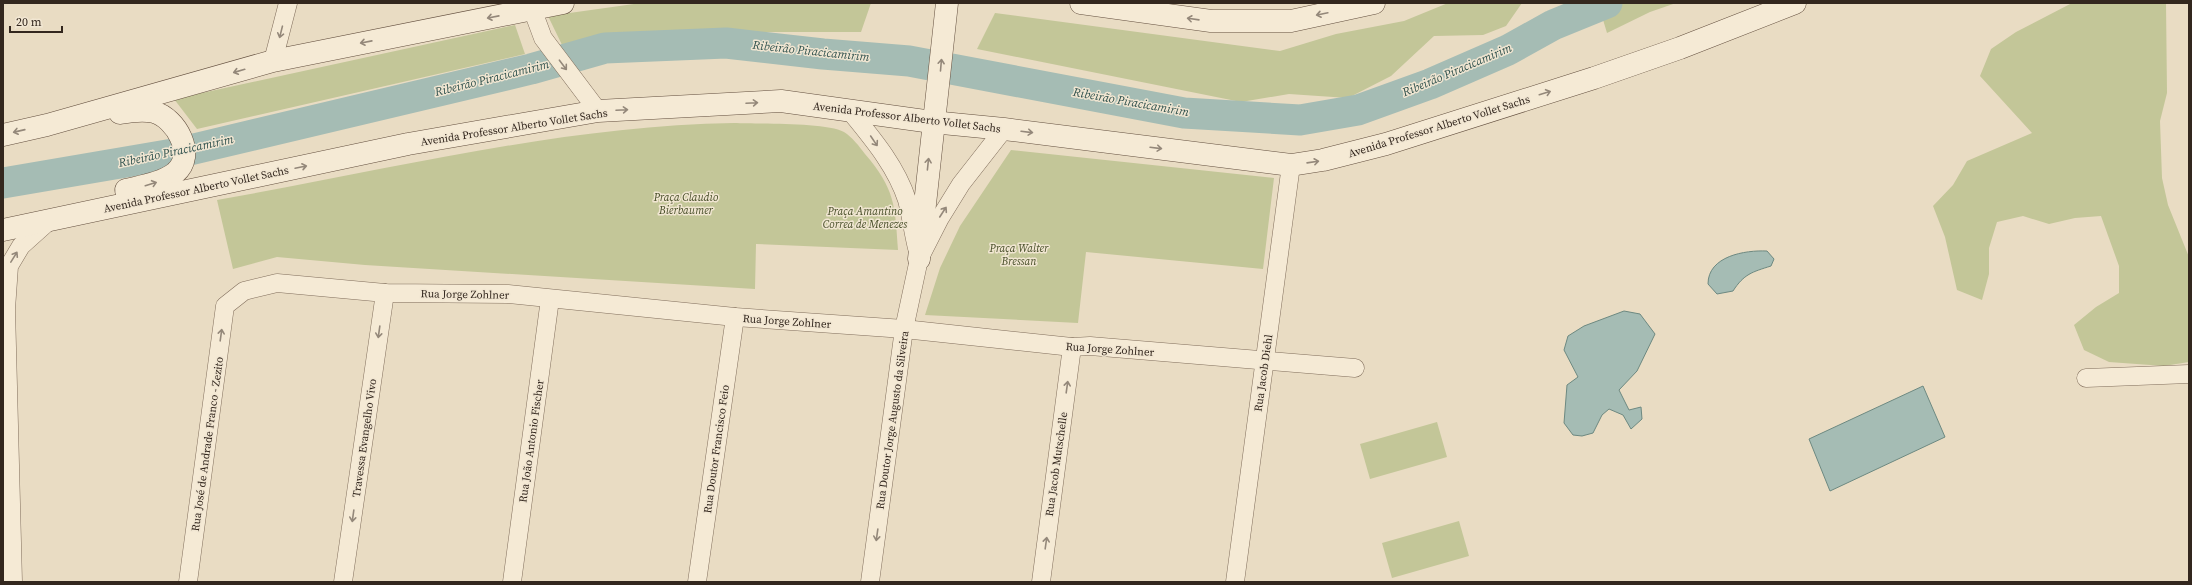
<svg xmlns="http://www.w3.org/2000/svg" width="2192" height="585" font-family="'Source Serif 4',serif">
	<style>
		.green { fill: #c3c698 }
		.water { fill: #a5bcb4; stroke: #6d8981 }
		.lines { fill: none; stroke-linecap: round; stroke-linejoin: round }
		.river { stroke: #a5bcb4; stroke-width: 31 }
		.minor-casing { stroke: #816e5c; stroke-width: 19 }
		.secondary-casing { stroke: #634f3f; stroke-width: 23 }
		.minor { stroke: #f5ead5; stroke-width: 18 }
		.secondary { stroke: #f5ead5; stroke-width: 22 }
		.oneway { stroke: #94887a }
		.labels { text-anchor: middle; stroke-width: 3; stroke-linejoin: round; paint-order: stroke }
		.street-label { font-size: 11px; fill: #33271e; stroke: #f1e6d2 }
		.park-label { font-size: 11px; font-style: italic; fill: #464d27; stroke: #f1e6d2 }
		.water-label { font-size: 12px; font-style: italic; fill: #2f514d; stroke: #f1e6d2 }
	</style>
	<rect width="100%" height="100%" fill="#e9dcc3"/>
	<g class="green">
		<path d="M 641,3 L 871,3 L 861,32 L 622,32 L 563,47 L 548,16 Z"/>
		<path d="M 1448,3 L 1522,3 L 1506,26 L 1483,35 L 1434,36 L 1391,76 L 1348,98 L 1289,94 L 1241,102 L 977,49 L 995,13 L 1280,51 L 1336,34 L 1404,21 Z"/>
		<path d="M 1598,3 L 1676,3 L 1650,12 L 1607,33 Z"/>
		<path d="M 2072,3 L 2166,3 L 2167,93 L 2160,121 L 2162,178 L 2168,205 L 2189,257 L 2189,362 L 2164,366 L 2109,362 L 2084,350 L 2074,325 L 2096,307 L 2119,293 L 2119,266 L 2101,216 L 2075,218 L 2049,224 L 2023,216 L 1997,222 L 1989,248 L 1989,274 L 1982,300 L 1957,290 L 1945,237 L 1933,206 L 1953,185 L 1967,161 L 2032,133 L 1980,76 L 1991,49 L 2016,32 Z"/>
		<path d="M 515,25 L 525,54 L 197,129 L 174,99 Z"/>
		<path d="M 734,123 C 757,124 826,122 844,132 C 852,137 859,146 865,154 C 895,189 895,205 898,250 L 756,244 L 755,289 L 365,265 L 277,257 L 233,269 L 217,200 C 389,170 559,126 734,123 Z"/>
		<path d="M 1011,150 L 1274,178 L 1263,269 L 1086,252 L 1078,323 L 925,315 L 940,268 L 960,226 Z"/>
		<path d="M 1437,422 L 1447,457 L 1370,479 L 1360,444 Z"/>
		<path d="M 1459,521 L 1469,556 L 1392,578 L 1382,543 Z"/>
	</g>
	<g class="water">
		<path d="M 1767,251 L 1774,259 L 1771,266 C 1752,272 1744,274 1733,291 L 1717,294 L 1708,284 C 1708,256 1745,250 1767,251 Z"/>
		<path d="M 1624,311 L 1640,314 L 1655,334 L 1637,371 L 1619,390 L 1629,410 L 1641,407 L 1642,419 L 1631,429 L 1623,415 L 1609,409 L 1602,415 L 1593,433 L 1582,436 L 1573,435 L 1564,423 L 1567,385 L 1578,377 L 1564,350 L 1568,336 L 1584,326 Z"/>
		<path d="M 1923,386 L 1945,437 L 1830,491 L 1809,439 Z"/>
	</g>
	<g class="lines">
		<path class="river" d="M 3,183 L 173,154 L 531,69 L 605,48 L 726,43 L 823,54 L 909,61 L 1184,113 L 1300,120 L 1358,110 L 1430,84 L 1508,50 L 1553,25 L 1607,3"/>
		<defs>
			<g id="minor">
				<path d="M 530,3 L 543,38 L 598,111"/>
				<path d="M 273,61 L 288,3"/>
				<path d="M 850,111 C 872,138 896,166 907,200 C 911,215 913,232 917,248"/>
				<path d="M 2086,378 L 2189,374"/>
				<path d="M 13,582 L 6,309 L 9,266 L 21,246 L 50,220"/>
				<path d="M 188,582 L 225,306 L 244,291 L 277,283 L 385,293 L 508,294 L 735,317 L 904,329 L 1072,347 L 1090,346 L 1355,368"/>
				<path d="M 343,582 L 385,293"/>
				<path d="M 512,582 L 550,299"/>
				<path d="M 697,582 L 735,317"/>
				<path d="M 870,582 L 904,329 L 919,259 L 940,218 L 961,184 L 1004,129"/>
				<path d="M 1041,582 L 1072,347"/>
				<path d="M 1235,582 L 1291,165"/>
			</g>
			<g id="secondary">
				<path d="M 1081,3 L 1211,21 L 1291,21 L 1374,3"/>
				<path d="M 120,113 C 131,111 143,109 154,112 C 176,118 197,155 175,173 C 162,183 142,186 126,190"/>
				<path d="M 3,135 L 47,125 L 273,61 L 563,3"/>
				<path d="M 3,230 L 408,144 L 598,111 L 781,101 L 932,122 L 1004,129 L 1291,165 L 1323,160 L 1386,144 L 1594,78 L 1680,48 L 1795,3"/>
				<path d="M 919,259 L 947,3"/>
			</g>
		</defs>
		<use href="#minor" class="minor-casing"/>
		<use href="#secondary" class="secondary-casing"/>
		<use href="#minor" class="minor"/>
		<use href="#secondary" class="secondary"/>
	</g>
	<defs><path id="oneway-shaft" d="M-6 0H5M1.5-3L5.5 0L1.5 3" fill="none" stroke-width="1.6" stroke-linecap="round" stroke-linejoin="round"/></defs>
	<g class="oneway">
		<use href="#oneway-shaft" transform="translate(1322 14) rotate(168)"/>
		<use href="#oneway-shaft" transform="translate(493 17) rotate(169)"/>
		<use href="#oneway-shaft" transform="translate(1193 19) rotate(-172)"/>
		<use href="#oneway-shaft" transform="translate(281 32) rotate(104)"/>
		<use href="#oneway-shaft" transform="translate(366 42) rotate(169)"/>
		<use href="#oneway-shaft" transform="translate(563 65) rotate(53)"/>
		<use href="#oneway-shaft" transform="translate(941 65) rotate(-85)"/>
		<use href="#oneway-shaft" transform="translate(239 71) rotate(164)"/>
		<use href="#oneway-shaft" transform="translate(1545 93) rotate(-17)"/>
		<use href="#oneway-shaft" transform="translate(752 103) rotate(-3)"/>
		<use href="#oneway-shaft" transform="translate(622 110) rotate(-3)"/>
		<use href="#oneway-shaft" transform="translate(19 131) rotate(167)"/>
		<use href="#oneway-shaft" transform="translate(1027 132) rotate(7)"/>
		<use href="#oneway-shaft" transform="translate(874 141) rotate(56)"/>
		<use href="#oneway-shaft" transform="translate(1156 148) rotate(7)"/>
		<use href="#oneway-shaft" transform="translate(1313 162) rotate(-8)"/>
		<use href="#oneway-shaft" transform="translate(928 164) rotate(-84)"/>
		<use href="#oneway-shaft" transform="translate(301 167) rotate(-12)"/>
		<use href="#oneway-shaft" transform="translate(151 184) rotate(-17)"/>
		<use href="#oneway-shaft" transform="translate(943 212) rotate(-57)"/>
		<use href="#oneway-shaft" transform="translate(14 257) rotate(-58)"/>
		<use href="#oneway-shaft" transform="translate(379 332) rotate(98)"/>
		<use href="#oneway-shaft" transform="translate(221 335) rotate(-82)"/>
		<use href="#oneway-shaft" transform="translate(1067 387) rotate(-82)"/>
		<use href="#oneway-shaft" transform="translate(353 516) rotate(98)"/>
		<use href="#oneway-shaft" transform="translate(877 535) rotate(98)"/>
		<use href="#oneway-shaft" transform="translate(1046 543) rotate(-82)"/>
	</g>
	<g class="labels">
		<g class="street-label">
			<text transform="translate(907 117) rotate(7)" y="4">Avenida Professor Alberto Vollet Sachs</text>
			<text transform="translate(1439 126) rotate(-17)" y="4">Avenida Professor Alberto Vollet Sachs</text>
			<text transform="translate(514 127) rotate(-9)" y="4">Avenida Professor Alberto Vollet Sachs</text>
			<text transform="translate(196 189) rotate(-12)" y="4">Avenida Professor Alberto Vollet Sachs</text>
			<text transform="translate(465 294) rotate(1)" y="4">Rua Jorge Zohlner</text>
			<text transform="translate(787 321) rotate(4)" y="4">Rua Jorge Zohlner</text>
			<text transform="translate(1110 349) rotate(4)" y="4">Rua Jorge Zohlner</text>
			<text transform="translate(1263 373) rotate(-82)" y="4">Rua Jacob Diehl</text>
			<text transform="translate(892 420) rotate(-82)" y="4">Rua Doutor Jorge Augusto da Silveira</text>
			<text transform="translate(364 438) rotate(-82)" y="4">Travessa Evangelho Vivo</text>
			<text transform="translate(531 441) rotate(-82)" y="4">Rua João Antonio Fischer</text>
			<text transform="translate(207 444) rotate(-82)" y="4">Rua José de Andrade Franco - Zezito</text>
			<text transform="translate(716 449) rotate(-82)" y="4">Rua Doutor Francisco Feio</text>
			<text transform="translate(1056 464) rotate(-82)" y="4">Rua Jacob Mutschelle</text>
		</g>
		<g class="park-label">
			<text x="686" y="201">Praça Claudio<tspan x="686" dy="13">Bierbaumer</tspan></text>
			<text x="865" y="215">Praça Amantino<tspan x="865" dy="13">Correa de Menezes</tspan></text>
			<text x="1019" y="252">Praça Walter<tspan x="1019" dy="13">Bressan</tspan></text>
		</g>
		<g class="water-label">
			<text transform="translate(811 51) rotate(6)" y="4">Ribeirão Piracicamirim</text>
			<text transform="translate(1457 70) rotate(-23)" y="4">Ribeirão Piracicamirim</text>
			<text transform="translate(492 78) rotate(-14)" y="4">Ribeirão Piracicamirim</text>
			<text transform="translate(1131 102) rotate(10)" y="4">Ribeirão Piracicamirim</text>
			<text transform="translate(176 151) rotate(-12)" y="4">Ribeirão Piracicamirim</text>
		</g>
	</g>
	<rect width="2192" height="585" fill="none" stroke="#33271e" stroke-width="8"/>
	<path d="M10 26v6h52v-6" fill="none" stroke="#33271e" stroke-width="2"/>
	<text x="16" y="26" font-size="12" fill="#33271e" stroke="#f1e6d2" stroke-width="3" paint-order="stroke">20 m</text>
</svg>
